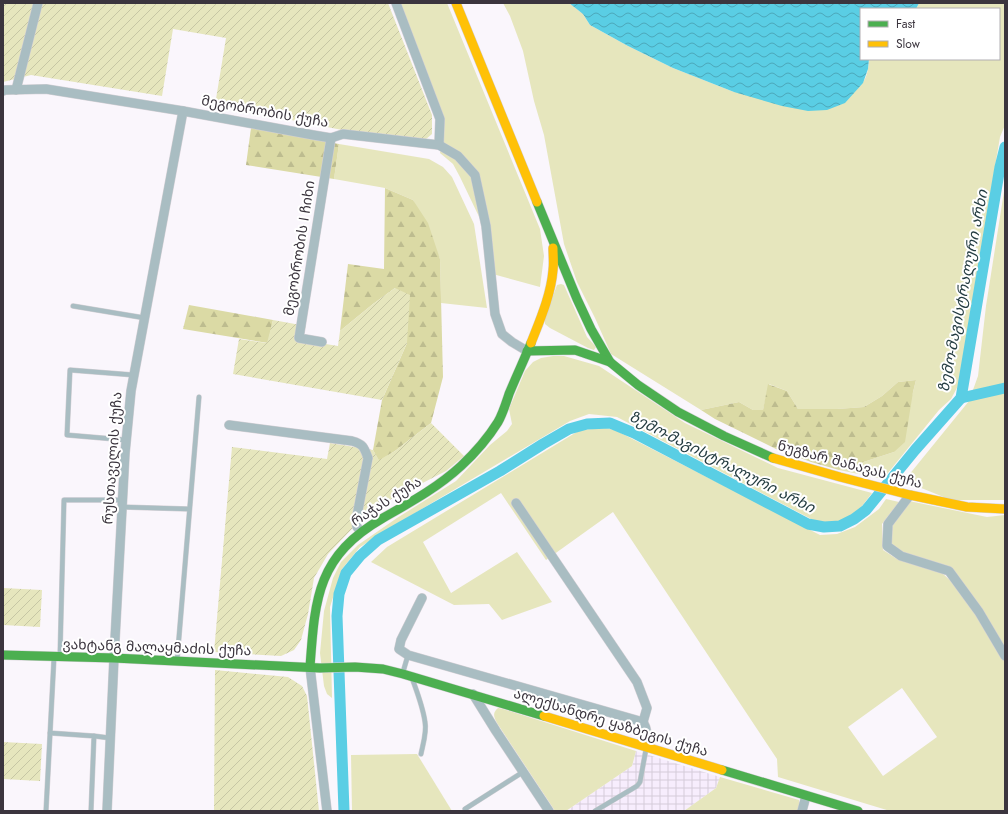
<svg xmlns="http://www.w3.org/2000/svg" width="1008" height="814" font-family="Jost,'Noto Sans Georgian',sans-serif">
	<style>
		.industrial { fill: url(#industrial-grid) }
		.grass { fill: #e6e6bd; fill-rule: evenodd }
		.forest { fill: url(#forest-firs) }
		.garden { fill: url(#garden-furrows) }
		.water { fill: url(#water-waves) }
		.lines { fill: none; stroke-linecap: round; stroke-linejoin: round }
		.canal { stroke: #5acee4; stroke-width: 11 }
		.lane-casing { stroke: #d4d0d5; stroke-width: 5.5 }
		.street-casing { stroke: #d4d0d5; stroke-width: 10 }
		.fast-casing { stroke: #d4d0d5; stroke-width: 10 }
		.slow-casing { stroke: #d4d0d5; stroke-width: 10 }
		.lane { stroke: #a9bdc2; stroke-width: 4.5 }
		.street { stroke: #a9bdc2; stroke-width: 9 }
		.fast { stroke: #4caf50; stroke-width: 9 }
		.slow { stroke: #ffc107; stroke-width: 9 }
		.labels { text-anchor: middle; stroke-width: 4; stroke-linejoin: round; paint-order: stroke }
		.street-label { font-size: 14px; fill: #3b353e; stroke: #fff }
		.water-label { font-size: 15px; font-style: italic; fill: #243c41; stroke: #fff }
	</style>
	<defs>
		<pattern id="industrial-grid" width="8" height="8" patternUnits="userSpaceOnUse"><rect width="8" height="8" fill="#f7edfd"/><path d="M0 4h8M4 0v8" fill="none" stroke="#d5ccda"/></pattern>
		<pattern id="forest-firs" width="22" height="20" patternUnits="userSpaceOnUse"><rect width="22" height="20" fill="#dbdaa5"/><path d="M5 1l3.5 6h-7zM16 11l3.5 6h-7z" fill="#bdbc8f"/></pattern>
		<pattern id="garden-furrows" width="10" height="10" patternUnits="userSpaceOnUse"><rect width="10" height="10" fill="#e6e6bd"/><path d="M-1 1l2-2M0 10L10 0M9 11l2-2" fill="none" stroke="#c6c6a4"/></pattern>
		<pattern id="water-waves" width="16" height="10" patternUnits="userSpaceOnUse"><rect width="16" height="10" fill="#5acee4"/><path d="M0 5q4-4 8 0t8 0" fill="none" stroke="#4ca8ba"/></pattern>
	</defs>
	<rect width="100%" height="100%" fill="#faf6fc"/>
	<path class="industrial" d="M 636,751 L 720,777 L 716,788 L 684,811 L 566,811 L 632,766 Z"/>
	<g class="grass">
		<path d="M 399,3 L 447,3 L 540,229 L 544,256 L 540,287 L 489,273 L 483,225 L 460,177 L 453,164 L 440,153 L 444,136 Z"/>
		<path d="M 503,3 L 569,3 L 583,14 L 590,25 L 628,46 L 673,68 L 734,92 L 854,92 C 866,81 868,75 869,59 L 999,59 L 999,9 L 916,9 L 919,3 L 1005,3 L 1005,125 L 1000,137 L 958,386 L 951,399 L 939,410 L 883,479 L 839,470 L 894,452 L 913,392 L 916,380 L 898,382 L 882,396 L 864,407 L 837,409 L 798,409 L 787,391 L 769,384 L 763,410 L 753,410 L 739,402 L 701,410 L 611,354 L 595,318 L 577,282 L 564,244 L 544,135 L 534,101 L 523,51 L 510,16 Z"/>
		<path d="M 339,144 L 429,159 L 443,167 L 452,177 L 474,224 L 487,308 L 441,303 L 440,259 L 413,200 L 385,188 L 334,179 Z"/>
		<path d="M 1005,185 L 1005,500 L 951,500 L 904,481 L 969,401 L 978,376 L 986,306 Z"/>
		<path d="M 561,284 L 564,285 L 587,337 L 596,347 L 594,350 L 588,348 L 550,328 L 545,324 L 545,318 L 557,285 Z"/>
		<path d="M 553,356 L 564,356 L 599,366 L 685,423 L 778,468 L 872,493 L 859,510 L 847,518 L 837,522 L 825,523 L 813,520 L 617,417 L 589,414 L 570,421 L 425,507 L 360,547 L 342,569 L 330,607 L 332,698 L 327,694 L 324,686 L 320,653 L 324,611 L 333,578 L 341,562 L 358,545 L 397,518 L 456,481 L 490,445 L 507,431 L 512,424 L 509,409 L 525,371 L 533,362 L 541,358 Z"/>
		<path d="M 605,428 L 615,430 L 820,535 L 837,534 L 855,527 L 879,509 L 886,499 L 899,502 L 882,524 L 883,550 L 897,559 L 941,572 L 954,584 L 977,614 L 1005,661 L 1005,811 L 890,811 L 778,777 L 777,759 L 613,512 L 546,560 L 501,493 L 423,542 L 451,593 L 517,552 L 552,602 L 502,620 L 489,604 L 454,605 L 371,562 L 387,547 L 580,430 ZM 902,688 L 937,737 L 883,776 L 848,727 Z"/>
		<path d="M 909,501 L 987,517 L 1005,515 L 1005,651 L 950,567 L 905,554 L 891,546 L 892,525 Z"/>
		<path d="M 498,708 L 503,709 L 636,751 L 632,766 L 566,811 L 555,811 L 497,723 C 494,717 492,713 498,708 Z"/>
		<path d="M 417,754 L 452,811 L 352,811 L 351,755 Z"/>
		<path d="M 720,777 L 799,800 L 799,811 L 684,811 L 716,788 Z"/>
	</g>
	<g class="forest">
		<path d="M 251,128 L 339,144 L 334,179 L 246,165 Z"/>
		<path d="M 385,188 L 413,200 L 428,223 L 440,259 L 443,377 L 431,423 L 395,451 L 379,461 L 373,450 L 382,400 L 407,343 L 395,288 L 373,304 L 340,331 L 348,264 L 384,269 Z"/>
		<path d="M 189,305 L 273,320 L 268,343 L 183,329 Z"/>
		<path d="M 916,380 L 913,392 L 905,442 L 894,452 L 839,470 L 811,462 L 776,449 L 715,419 L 701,410 L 739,402 L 753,410 L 763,410 L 768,384 L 787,391 L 798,409 L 837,409 L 864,407 L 882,396 L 898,382 Z"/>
	</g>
	<g class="garden">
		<path d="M 3,3 L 388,3 L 432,115 L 432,134 L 419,145 L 215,105 L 226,38 L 173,29 L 162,96 L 31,75 L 3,82 Z"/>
		<path d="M 395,288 L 410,295 L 407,343 L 382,400 L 233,374 L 239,339 L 267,343 L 273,320 L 306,326 L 301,340 L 338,346 L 340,331 L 373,304 Z"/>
		<path d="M 431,423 L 464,456 L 446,471 L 370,510 L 328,554 L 314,578 L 308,614 L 301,640 L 294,650 L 281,656 L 214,652 L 232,447 L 327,459 L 330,443 L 373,450 L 379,460 L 395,451 Z"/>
		<path d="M 3,588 L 42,590 L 40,627 L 3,625 Z"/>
		<path d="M 215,670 L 288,677 L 302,686 L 307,696 L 319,811 L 214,811 Z"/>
		<path d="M 3,742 L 42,744 L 40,781 L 3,779 Z"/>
	</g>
	<path class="water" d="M 569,3 L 919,3 L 916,9 L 861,9 L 861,59 L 869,59 L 868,69 L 863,83 L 845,103 L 827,110 L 808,111 L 782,106 L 734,92 L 673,68 L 628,46 L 590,25 L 583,14 Z"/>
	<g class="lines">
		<g class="canal">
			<path d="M 961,398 L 1005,388"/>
			<path d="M 344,811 L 337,616 L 339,594 L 346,573 L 360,556 L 378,540 L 500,471 L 543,444 L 569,429 L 587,424 L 610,423 L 634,433 L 808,524 L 824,527 L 840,526 L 854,519 L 866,510 L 915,450 L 961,398 L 1000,167 L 1005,147"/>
		</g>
		<defs>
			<g id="lane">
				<path d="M 73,306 L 145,318"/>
				<path d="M 126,440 L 67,435 L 70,370 L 134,375"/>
				<path d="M 122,507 L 189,509"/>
				<path d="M 60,656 L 64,500 L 122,500"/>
				<path d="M 177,661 L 199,397"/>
				<path d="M 403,672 L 408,655"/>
				<path d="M 412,678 C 417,692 423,707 425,722 C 427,732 423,744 421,754"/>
				<path d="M 50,733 L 94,736 L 91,811"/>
				<path d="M 94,736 L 110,738"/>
				<path d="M 465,809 L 523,772"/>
				<path d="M 46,811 L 54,658"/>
				<path d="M 595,811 L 637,786 L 640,782 L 646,749"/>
			</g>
			<g id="street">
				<path d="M 396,3 L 440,119 L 439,145"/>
				<path d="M 16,90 L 38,3"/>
				<path d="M 3,91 L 5,90 L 46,89 L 183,111 L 313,135 L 331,138 L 343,134 L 439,145 L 458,156 L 475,175 L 486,226 L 495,314 L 502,334 L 512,342 L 527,351"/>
				<path d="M 322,342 L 299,338 L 331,138"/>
				<path d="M 229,425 L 352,441 C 363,444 364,447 368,458 L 356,521 L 357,527 L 361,532"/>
				<path d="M 910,495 L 888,524 L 887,546 L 901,556 L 949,571 L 979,612 L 1005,656"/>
				<path d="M 516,503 L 637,682 L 647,708 L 643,722"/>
				<path d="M 422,598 L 401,640 L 399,649 L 408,655 L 643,722 C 648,730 647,737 646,747"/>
				<path d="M 310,667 L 327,811"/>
				<path d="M 473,694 L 496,731 L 549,811"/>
				<path d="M 107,811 L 114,658 L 125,453 L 131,391 L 183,111"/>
				<path d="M 802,811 L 806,796"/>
			</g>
			<g id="fast">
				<path d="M 537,202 L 577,299 L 591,329 L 610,362 L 638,385 L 678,412 L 724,436 L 773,458"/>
				<path d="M 527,351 L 575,350 L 610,362"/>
				<path d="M 3,655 L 114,658 L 320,668 L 355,667 L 383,669 L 403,674 L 544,716"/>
				<path d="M 310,667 C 315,598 317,556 383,518 C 411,502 437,488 461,466 C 475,453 488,438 498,422 C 503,413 506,403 509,394 C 516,377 524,360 531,343"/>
				<path d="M 722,770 L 858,811"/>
			</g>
			<g id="slow">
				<path d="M 456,3 L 537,202"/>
				<path d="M 531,343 C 540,320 551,295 553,270 C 554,263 553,255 553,248"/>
				<path d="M 773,458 L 840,477 L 910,495 L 967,507 L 1005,509"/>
				<path d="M 544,716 L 722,770"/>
			</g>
		</defs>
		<use href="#lane" class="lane-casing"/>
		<use href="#street" class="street-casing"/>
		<use href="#fast" class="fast-casing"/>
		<use href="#slow" class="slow-casing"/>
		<use href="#lane" class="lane"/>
		<use href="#street" class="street"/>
		<use href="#fast" class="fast"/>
		<use href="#slow" class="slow"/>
	</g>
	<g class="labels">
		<g class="street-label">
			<text transform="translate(265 111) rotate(10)" y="5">მეგობრობის ქუჩა</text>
			<text transform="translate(299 248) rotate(-81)" y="5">მეგობრობის I ჩიხი</text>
			<text transform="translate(112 458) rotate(-86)" y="5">რუსთაველის ქუჩა</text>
			<text transform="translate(850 464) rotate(15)" y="5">ნუგზარ შანავას ქუჩა</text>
			<text transform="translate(386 501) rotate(-32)" y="5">რაჭას ქუჩა</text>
			<text transform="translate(157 647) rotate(2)" y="5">ვახტანგ მალაყმაძის ქუჩა</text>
			<text transform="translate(611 722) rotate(17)" y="5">ალექსანდრე ყაზბეგის ქუჩა</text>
		</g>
		<g class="water-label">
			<text transform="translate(963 291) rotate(-79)" y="5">ზემო-მაგისტრალური არხი</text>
			<text transform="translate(722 462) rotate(27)" y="5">ზემო-მაგისტრალური არხი</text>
		</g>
	</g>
	<rect width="1008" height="814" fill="none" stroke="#3b353e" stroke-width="8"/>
	<rect x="860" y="8" width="140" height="52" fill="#ffffff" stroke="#b1aeb2"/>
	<rect x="868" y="21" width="20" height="6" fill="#4caf50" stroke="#b1aeb2"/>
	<text x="896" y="28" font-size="12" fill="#3b353e">Fast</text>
	<rect x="868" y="41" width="20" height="6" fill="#ffc107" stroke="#b1aeb2"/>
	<text x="896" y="48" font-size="12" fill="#3b353e">Slow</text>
</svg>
